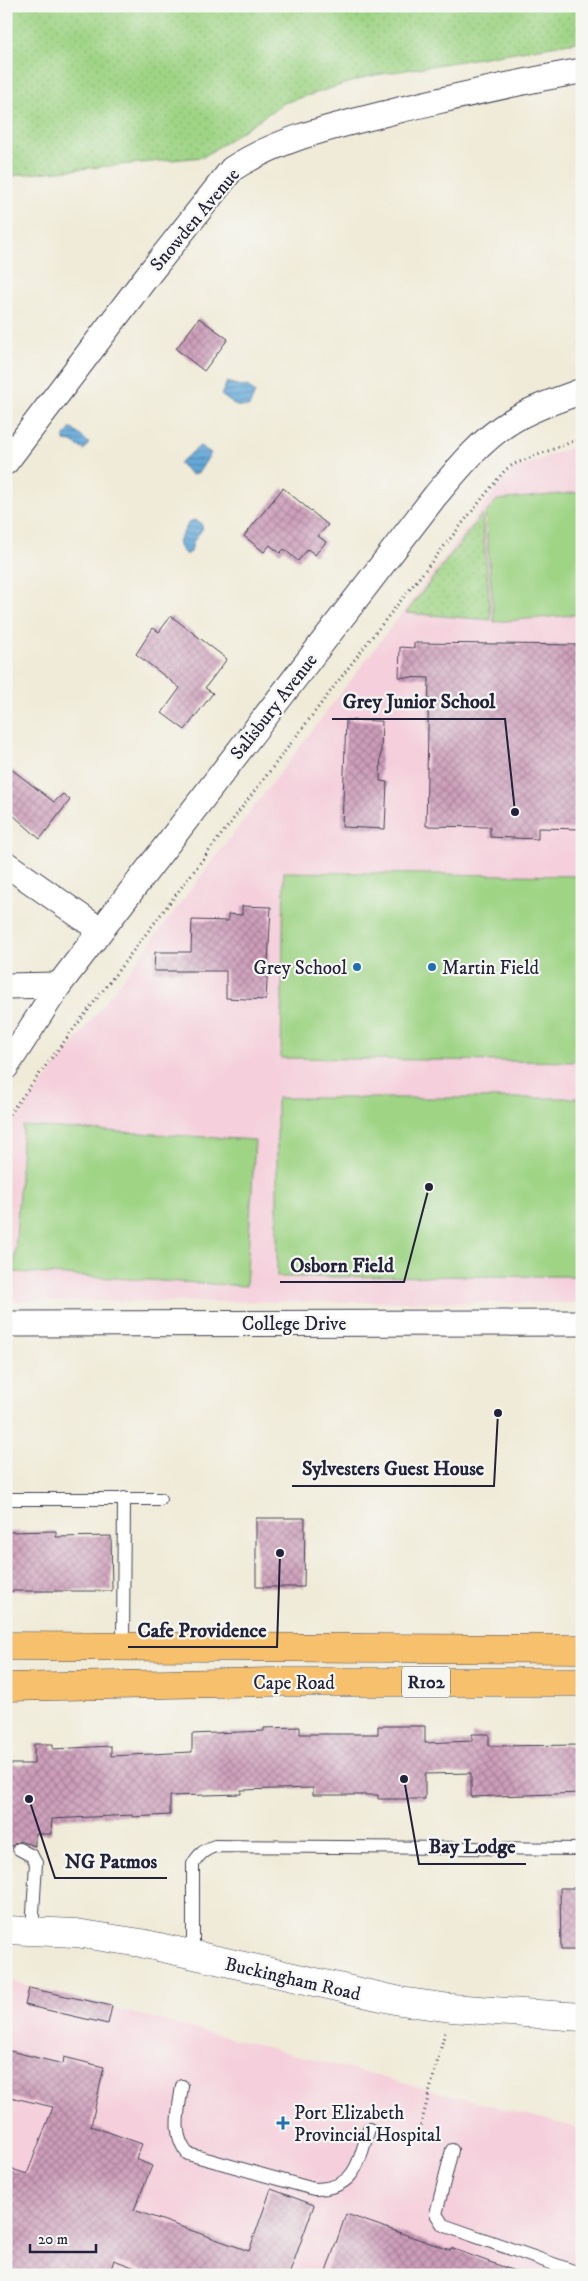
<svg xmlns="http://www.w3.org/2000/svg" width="588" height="2281" font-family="'IM FELL DW Pica',serif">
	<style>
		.built { fill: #f5cfdb }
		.grass { fill: url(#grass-dots); stroke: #607b60 }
		.garden { fill: #9fd485; stroke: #607b60 }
		.water { fill: url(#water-rules); stroke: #42668a }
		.building { fill: url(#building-cross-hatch) }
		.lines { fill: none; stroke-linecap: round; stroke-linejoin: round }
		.service-casing { stroke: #414053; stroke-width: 14 }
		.minor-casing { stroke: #414053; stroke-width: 27 }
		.tertiary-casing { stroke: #414053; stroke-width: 29 }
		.primary-casing { stroke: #414053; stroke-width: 29 }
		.path { stroke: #414053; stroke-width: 3; stroke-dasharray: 1 4; stroke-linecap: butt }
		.service { stroke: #fff; stroke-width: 12 }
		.minor { stroke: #fff; stroke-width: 25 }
		.tertiary { stroke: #fff; stroke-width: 28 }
		.primary { stroke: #f7c06c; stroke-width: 28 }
		.poi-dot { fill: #1f6fb2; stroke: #f6f6f2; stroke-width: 2 }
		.labels { text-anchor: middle; stroke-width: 4.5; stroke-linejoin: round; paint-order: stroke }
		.shield { fill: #f6f6f2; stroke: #626272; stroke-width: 1 }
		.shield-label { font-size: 18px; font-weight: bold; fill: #22223b }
		.street-label { font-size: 19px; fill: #22223b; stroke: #f6f6f2 }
		.poi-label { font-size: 19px; fill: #22223b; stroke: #f6f6f2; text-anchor: start }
		.leader { fill: none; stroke: #22223b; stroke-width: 2 }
		.callout-dot { fill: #22223b; stroke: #f6f6f2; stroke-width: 2 }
		.callout-label { font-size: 20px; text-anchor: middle; font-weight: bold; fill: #22223b; stroke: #f6f6f2; stroke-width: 4.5; stroke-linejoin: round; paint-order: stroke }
	</style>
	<defs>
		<pattern id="grass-dots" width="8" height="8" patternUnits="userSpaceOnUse" patternTransform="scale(1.25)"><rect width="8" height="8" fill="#9fd485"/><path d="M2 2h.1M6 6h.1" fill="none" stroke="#89b674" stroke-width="1.8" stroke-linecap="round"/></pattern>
		<pattern id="water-rules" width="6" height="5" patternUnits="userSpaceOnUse" patternTransform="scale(1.25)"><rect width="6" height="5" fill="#63a9d9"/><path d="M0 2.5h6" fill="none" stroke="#5189b1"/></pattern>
		<pattern id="building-cross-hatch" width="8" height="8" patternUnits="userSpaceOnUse" patternTransform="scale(1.25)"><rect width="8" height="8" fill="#cd9dba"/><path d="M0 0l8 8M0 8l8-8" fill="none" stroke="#a68098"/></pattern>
	</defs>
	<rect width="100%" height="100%" fill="#f6f6f2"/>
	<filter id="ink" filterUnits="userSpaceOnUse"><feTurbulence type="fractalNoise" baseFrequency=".02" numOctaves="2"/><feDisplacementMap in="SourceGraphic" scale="10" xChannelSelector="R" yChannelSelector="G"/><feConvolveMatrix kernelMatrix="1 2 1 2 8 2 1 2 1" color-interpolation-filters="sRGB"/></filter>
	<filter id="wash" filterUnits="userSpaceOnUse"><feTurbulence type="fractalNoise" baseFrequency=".0096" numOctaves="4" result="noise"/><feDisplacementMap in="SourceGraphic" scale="20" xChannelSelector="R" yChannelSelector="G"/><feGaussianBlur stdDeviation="1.12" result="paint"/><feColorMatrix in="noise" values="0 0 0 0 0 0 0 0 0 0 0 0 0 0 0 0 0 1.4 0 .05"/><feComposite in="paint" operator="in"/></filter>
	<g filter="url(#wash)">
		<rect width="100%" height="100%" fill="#f0ebd8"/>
		<g class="built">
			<path d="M 582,443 L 582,1303 L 6,1301 L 6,1132 L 504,479 L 512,470 Z"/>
			<path d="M 6,1980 L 582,2129 L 582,2275 L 6,2275 Z"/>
		</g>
		<g class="grass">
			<path d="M 6,6 L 582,6 L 582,41 L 370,76 L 284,103 L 203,157 L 17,175 L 6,179 Z"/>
			<path d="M 482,514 L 491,620 L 406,613 Z"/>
		</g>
		<g class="garden">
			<path d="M 582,492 L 582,614 L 494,622 L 485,514 L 497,500 Z"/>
			<path d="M 284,872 L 582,876 L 582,1062 L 281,1058 Z"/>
			<path d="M 277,1098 L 582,1098 L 582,1276 L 277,1277 Z"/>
			<path d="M 23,1126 L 255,1140 L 246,1286 L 14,1272 Z"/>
		</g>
		<g class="water">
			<path d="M 227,382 L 244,387 L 248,386 L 255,393 L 249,407 L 236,406 L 221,395 Z"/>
			<path d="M 71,428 L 89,443 L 84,450 L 72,442 L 64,441 L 64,437 Z"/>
			<path d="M 200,446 L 211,453 L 199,472 L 192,475 L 179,463 Z"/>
			<path d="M 194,520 L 200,522 L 203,528 L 193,542 L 191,552 L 186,555 L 180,548 L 178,542 L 189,522 Z"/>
		</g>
		<g id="blocks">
			<g class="building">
				<path d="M 199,318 L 228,339 L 204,371 L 176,349 Z"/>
				<path d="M 283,488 L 328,525 L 318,536 L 326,542 L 315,555 L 308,549 L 298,561 L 284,549 L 280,553 L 270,545 L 264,552 L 244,536 Z"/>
				<path d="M 171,616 L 227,659 L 205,688 L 213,693 L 185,730 L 162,713 L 180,688 L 136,654 L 153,628 L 159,632 Z"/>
				<path d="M 414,643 L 582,645 L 582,829 L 538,828 L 538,839 L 490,837 L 490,827 L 426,826 L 429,678 L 399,677 L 400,647 L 414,648 Z"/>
				<path d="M 346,720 L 382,721 L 380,781 L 387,782 L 385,829 L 342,827 Z"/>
				<path d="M 6,765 L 54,802 L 63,794 L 70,800 L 40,839 L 6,809 Z"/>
				<path d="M 242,906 L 271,907 L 266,1000 L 226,998 L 226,971 L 154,971 L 155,952 L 191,952 L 192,920 L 228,921 L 228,914 L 242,915 Z"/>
				<path d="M 256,1518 L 305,1518 L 304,1587 L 256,1587 Z"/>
				<path d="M 56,1531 L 56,1537 L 111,1536 L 112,1591 L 6,1591 L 6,1532 Z"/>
				<path d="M 378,1726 L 425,1726 L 425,1743 L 472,1741 L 472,1734 L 489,1734 L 489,1746 L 582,1745 L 582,1793 L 471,1797 L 471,1773 L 425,1774 L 425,1799 L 378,1799 L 378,1795 L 313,1795 L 313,1788 L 241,1790 L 241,1794 L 170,1796 L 170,1815 L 132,1817 L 132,1815 L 52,1819 L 51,1834 L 35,1834 L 35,1846 L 19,1841 L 12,1846 L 6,1846 L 6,1764 L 34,1764 L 34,1744 L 53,1744 L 53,1749 L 111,1746 L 111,1756 L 192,1752 L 192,1734 L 264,1731 L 264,1728 L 300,1727 L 300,1734 L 378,1734 Z"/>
				<path d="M 560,1888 L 582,1888 L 582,1950 L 561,1950 Z"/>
				<path d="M 29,1988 L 112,2006 L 108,2024 L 25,2005 Z"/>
				<path d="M 6,2050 L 63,2064 L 64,2057 L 104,2067 L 91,2126 L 142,2144 L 136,2159 L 152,2166 L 134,2210 L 249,2251 L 271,2189 L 314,2205 L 289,2275 L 154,2275 L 114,2260 L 109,2275 L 6,2275 L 6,2167 L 27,2174 L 53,2107 L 6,2096 Z"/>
				<path d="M 346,2214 L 450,2250 L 451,2248 L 520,2273 L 520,2275 L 325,2275 Z"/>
			</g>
		</g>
	</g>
	<g filter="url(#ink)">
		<use href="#blocks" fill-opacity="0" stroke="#414053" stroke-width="1"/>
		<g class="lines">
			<defs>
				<g id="service">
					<path d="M 6,1499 L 160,1499"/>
					<path d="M 123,1646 L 124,1498"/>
					<path d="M 19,1849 L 32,1856 L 36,1863 L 32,1930"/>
					<path d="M 193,1954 L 193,1864 C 199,1854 204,1850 215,1846 L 582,1849"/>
					<path d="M 182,2086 C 179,2109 171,2135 188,2154 L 314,2189 C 356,2189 358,2163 369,2129"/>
					<path d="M 452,2150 L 436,2214 L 443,2225 L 582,2274"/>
				</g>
				<g id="minor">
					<path d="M 6,462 L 144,280 L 232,169 C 283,136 341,125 399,110 C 460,96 520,81 582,71"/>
					<path d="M 6,864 L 100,930"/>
					<path d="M 6,986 L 59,985"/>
					<path d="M 6,1067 L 59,985 L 435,496 C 458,469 480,441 510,422 C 532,408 558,400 582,391"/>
					<path d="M 6,1324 L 582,1323"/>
				</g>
				<path id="tertiary" d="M 6,1930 L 76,1933 L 141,1943 L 400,2001 L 451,2008 L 582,2017"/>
				<g id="primary">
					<path d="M 6,1646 L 582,1649"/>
					<path d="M 6,1687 L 269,1682 L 582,1682"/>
				</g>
			</defs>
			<use href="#service" class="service-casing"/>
			<use href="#minor" class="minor-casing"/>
			<use href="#tertiary" class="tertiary-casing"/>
			<use href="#primary" class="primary-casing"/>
			<g class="path">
				<path d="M 6,1118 L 371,638 L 505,470 L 514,464 L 582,438"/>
				<path d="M 417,2140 L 445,2032"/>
			</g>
			<use href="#service" class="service"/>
			<use href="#minor" class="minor"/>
			<use href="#tertiary" class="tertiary"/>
			<use href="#primary" class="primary"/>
		</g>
	</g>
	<g class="poi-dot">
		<circle cx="357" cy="967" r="5"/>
		<circle cx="432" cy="967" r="5"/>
		<path d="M280.5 2115.5h5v5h5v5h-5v5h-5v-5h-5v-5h5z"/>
	</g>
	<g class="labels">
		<rect class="shield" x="402" y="1666.5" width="48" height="31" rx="4"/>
		<g class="shield-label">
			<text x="426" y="1688">R102</text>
		</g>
		<g class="street-label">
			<text transform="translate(194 219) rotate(-50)" y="7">Snowden Avenue</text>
			<text transform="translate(273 706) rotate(-52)" y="7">Salisbury Avenue</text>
			<text x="294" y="1330">College Drive</text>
			<text x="294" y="1689">Cape Road</text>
			<text transform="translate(293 1978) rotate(13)" y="7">Buckingham Road</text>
		</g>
		<g class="poi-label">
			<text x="347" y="974" text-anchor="end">Grey School</text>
			<text x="442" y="974">Martin Field</text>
			<text x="294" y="2119">Port Elizabeth<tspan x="294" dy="22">Provincial Hospital</tspan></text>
		</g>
	</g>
	<path class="leader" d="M515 812L505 719H332M429 1187L404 1282H280M498 1413L494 1486H292M280 1553L277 1647H128M404 1779L419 1864H526M29 1799L55 1878H167"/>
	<g class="callout-dot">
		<circle cx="515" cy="812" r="5"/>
		<circle cx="429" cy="1187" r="5"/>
		<circle cx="498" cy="1413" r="5"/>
		<circle cx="280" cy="1553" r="5"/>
		<circle cx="404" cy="1779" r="5"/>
		<circle cx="29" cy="1799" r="5"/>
	</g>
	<g class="callout-label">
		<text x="419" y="708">Grey Junior School</text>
		<text x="342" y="1272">Osborn Field</text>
		<text x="393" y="1475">Sylvesters Guest House</text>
		<text x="202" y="1637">Cafe Providence</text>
		<text x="472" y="1853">Bay Lodge</text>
		<text x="111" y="1868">NG Patmos</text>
	</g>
	<rect width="588" height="2281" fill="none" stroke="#f6f6f2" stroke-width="25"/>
	<path d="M30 2244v8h66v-8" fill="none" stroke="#22223b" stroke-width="2.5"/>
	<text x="38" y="2244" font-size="15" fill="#22223b" stroke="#f6f6f2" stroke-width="4" paint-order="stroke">20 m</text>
</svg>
